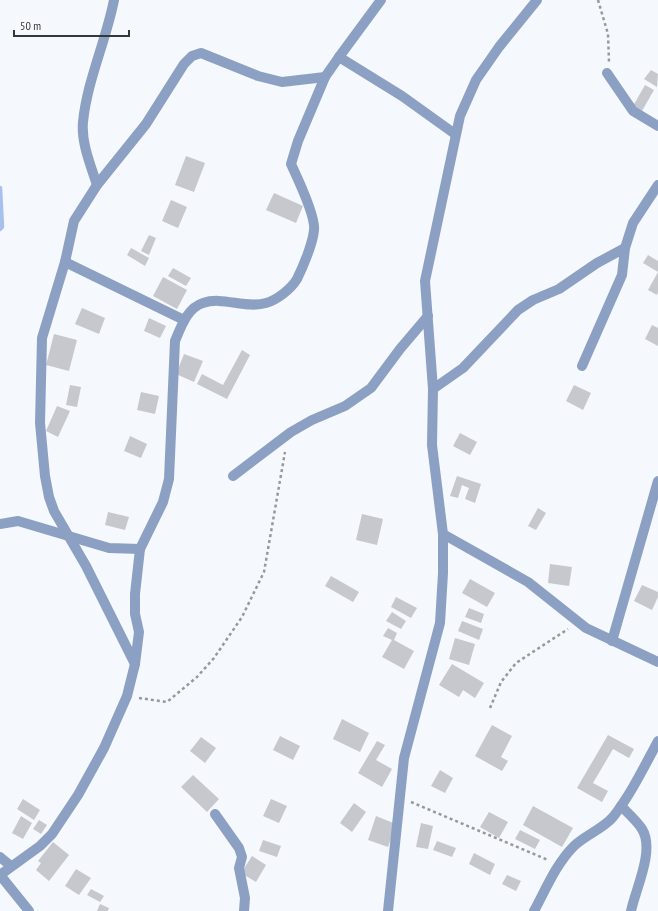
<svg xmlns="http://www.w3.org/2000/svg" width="658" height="911" font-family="'PT Sans Narrow',sans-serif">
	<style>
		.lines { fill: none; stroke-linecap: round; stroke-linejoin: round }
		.stream { stroke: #a7c0ed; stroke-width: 4.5 }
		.building { fill: #c6c8cd }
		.path { stroke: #96989b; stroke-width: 2.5; stroke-dasharray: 3 3; stroke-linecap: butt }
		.minor { stroke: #8ca0c4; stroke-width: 10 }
	</style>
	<rect width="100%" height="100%" fill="#f5f8fc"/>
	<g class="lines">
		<path class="stream" d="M 0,188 L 2,227 L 0,229"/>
	</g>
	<g class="building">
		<path d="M 651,70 L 658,74 L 657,87 L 644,79 Z"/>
		<path d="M 645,85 L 654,90 L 642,111 L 633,106 Z"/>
		<path d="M 186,156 L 205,163 L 194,192 L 175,185 Z"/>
		<path d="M 274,193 L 303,206 L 296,223 L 266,210 Z"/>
		<path d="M 171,200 L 187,207 L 178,228 L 162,221 Z"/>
		<path d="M 149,235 L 156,238 L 149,255 L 141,251 Z"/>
		<path d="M 131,248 L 149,258 L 145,266 L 127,255 Z"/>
		<path d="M 648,255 L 658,261 L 658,272 L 643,263 Z"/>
		<path d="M 173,268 L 191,278 L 186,286 L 168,276 Z"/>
		<path d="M 658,272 L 658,292 L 657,295 L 648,290 Z"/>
		<path d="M 163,277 L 187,290 L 177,309 L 153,296 Z"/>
		<path d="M 82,308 L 105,318 L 99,334 L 75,324 Z"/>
		<path d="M 149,318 L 166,326 L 160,338 L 144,331 Z"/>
		<path d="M 652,325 L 658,328 L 658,346 L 645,339 Z"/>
		<path d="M 54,334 L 77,340 L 69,371 L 46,365 Z"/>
		<path d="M 242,350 L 250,355 L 227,399 L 197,384 L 202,374 L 223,385 Z"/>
		<path d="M 184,354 L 203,361 L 194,382 L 176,374 Z"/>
		<path d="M 70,385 L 81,387 L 77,407 L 66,405 Z"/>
		<path d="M 574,385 L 591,393 L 583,410 L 566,401 Z"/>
		<path d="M 141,392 L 159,396 L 155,414 L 137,410 Z"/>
		<path d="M 57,406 L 70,411 L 58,437 L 46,431 Z"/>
		<path d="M 460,433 L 477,442 L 470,455 L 453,446 Z"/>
		<path d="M 130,436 L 147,444 L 141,458 L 124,451 Z"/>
		<path d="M 457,476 L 481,484 L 475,503 L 465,499 L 469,488 L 462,485 L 458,498 L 450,496 Z"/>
		<path d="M 538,508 L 546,513 L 536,530 L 528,526 Z"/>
		<path d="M 108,512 L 129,517 L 125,530 L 105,525 Z"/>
		<path d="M 362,514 L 383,519 L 377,545 L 356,540 Z"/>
		<path d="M 550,564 L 572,567 L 569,586 L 548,583 Z"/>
		<path d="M 331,576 L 359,592 L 353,602 L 325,586 Z"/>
		<path d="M 470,579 L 495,593 L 487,607 L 462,593 Z"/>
		<path d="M 642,585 L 658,592 L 658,597 L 652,610 L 634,601 Z"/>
		<path d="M 396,597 L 417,608 L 411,618 L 391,607 Z"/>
		<path d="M 469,608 L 484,614 L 481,623 L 465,617 Z"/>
		<path d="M 392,612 L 406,621 L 401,629 L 386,621 Z"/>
		<path d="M 462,621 L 483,629 L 479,640 L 458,631 Z"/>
		<path d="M 388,628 L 397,633 L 394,640 L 414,651 L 404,669 L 382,657 L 392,640 L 383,636 Z"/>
		<path d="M 455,638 L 475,644 L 469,665 L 449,659 Z"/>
		<path d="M 452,664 L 484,683 L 475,698 L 463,690 L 459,697 L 439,685 Z"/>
		<path d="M 342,719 L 369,733 L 360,752 L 333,739 Z"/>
		<path d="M 492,725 L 512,736 L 501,757 L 508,761 L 502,771 L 475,756 Z"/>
		<path d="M 608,735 L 634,749 L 629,758 L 613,749 L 593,783 L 608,791 L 602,802 L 577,788 Z"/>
		<path d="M 280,736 L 300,746 L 293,760 L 273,750 Z"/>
		<path d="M 201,737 L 216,748 L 205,763 L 190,751 Z"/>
		<path d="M 377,741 L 385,745 L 376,760 L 392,769 L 382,787 L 358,773 Z"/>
		<path d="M 440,770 L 453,778 L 445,793 L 431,786 Z"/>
		<path d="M 193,775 L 219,799 L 207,812 L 181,787 Z"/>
		<path d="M 23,799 L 40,810 L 34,820 L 17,809 Z"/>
		<path d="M 271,799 L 287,806 L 279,823 L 263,816 Z"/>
		<path d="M 354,803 L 366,812 L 352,832 L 340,823 Z"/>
		<path d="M 533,806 L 573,828 L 562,847 L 523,825 Z"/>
		<path d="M 489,812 L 508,822 L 499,838 L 480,827 Z"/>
		<path d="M 21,816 L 32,823 L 23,839 L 12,833 Z"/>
		<path d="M 376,816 L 396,824 L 388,847 L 368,840 Z"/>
		<path d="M 39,820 L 47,825 L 41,834 L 33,829 Z"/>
		<path d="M 421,823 L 433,826 L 428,849 L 416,847 Z"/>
		<path d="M 520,830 L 540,840 L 535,849 L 515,839 Z"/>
		<path d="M 263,840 L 281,846 L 277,857 L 259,851 Z"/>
		<path d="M 437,841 L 456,848 L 452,857 L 433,850 Z"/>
		<path d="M 53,842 L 69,855 L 49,881 L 36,870 L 41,863 L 38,861 Z"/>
		<path d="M 474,853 L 495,864 L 490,875 L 469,864 Z"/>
		<path d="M 252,856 L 266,865 L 256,882 L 241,873 Z"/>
		<path d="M 76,869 L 91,878 L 79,895 L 65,886 Z"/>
		<path d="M 507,875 L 521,881 L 516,891 L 502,884 Z"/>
		<path d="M 91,889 L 104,896 L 100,902 L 87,895 Z"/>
		<path d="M 100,904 L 109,908 L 108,911 L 97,911 Z"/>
	</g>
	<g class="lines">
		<g class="path">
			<path d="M 598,0 L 608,34 L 609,62"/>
			<path d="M 139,698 L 167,702 L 197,677 L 214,658 L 242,617 L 264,572 L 285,452"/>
			<path d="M 490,708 L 501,682 L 516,663 L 568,629"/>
			<path d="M 411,802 L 548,860"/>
		</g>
		<g class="minor">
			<path d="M 381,0 L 339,57 L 402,96 L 455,134"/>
			<path d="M 607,73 L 633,111 L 658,126"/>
			<path d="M 97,185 C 91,166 81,143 83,122 C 87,81 106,41 114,0"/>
			<path d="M 65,262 L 184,320"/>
			<path d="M 582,366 L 622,275 L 625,248 L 633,223 L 658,185"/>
			<path d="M 433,389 L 463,368 L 518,310 L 533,300 L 559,289 L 597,263 L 625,248"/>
			<path d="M 233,476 L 291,432 L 312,420 L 345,406 L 371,388 L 400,349 L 428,316"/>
			<path d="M 0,524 L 18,521 L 109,548 L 140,549"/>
			<path d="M 443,534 L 528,582 L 586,628 L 658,662"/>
			<path d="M 612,641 L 658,481"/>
			<path d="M 135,664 L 86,566 L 54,511 L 49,497 L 45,476 L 40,423 L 42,338 L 65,262 L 74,221 L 97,185 L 146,124 L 184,64 L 192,56 L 201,53 L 258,76 L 282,82 L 325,77 L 339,57"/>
			<path d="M 621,806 C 628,813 637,821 642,829 C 655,850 636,888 631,911"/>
			<path d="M 215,814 L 239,848 L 242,857 L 239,868 L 245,898 L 244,911"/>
			<path d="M 0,857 L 11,866"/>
			<path d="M 29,911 L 0,875 L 40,846 L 52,834 L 78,795 L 104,748 L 127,696 L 135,664 L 139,632 L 135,614 L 135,594 L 140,549 L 163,502 L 169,479 L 175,341 C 181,327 187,308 203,303 C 223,296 245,309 266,303 C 277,300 291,289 297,279 C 303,267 313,243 314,230 C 316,216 297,177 291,164 L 298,141 L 325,77"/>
			<path d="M 388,911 L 404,758 L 440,623 L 443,573 L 443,534 L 432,445 L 433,389 L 425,281 L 460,116 L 476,80 L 499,47 L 537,0"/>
			<path d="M 534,911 C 546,889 556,864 574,846 C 585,835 603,829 613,817 C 631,794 644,767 658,741"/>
		</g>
	</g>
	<path d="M14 30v6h115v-6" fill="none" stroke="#363739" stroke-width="2"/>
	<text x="20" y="30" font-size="12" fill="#363739" stroke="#f5f8fc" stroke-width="3" paint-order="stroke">50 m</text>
</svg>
